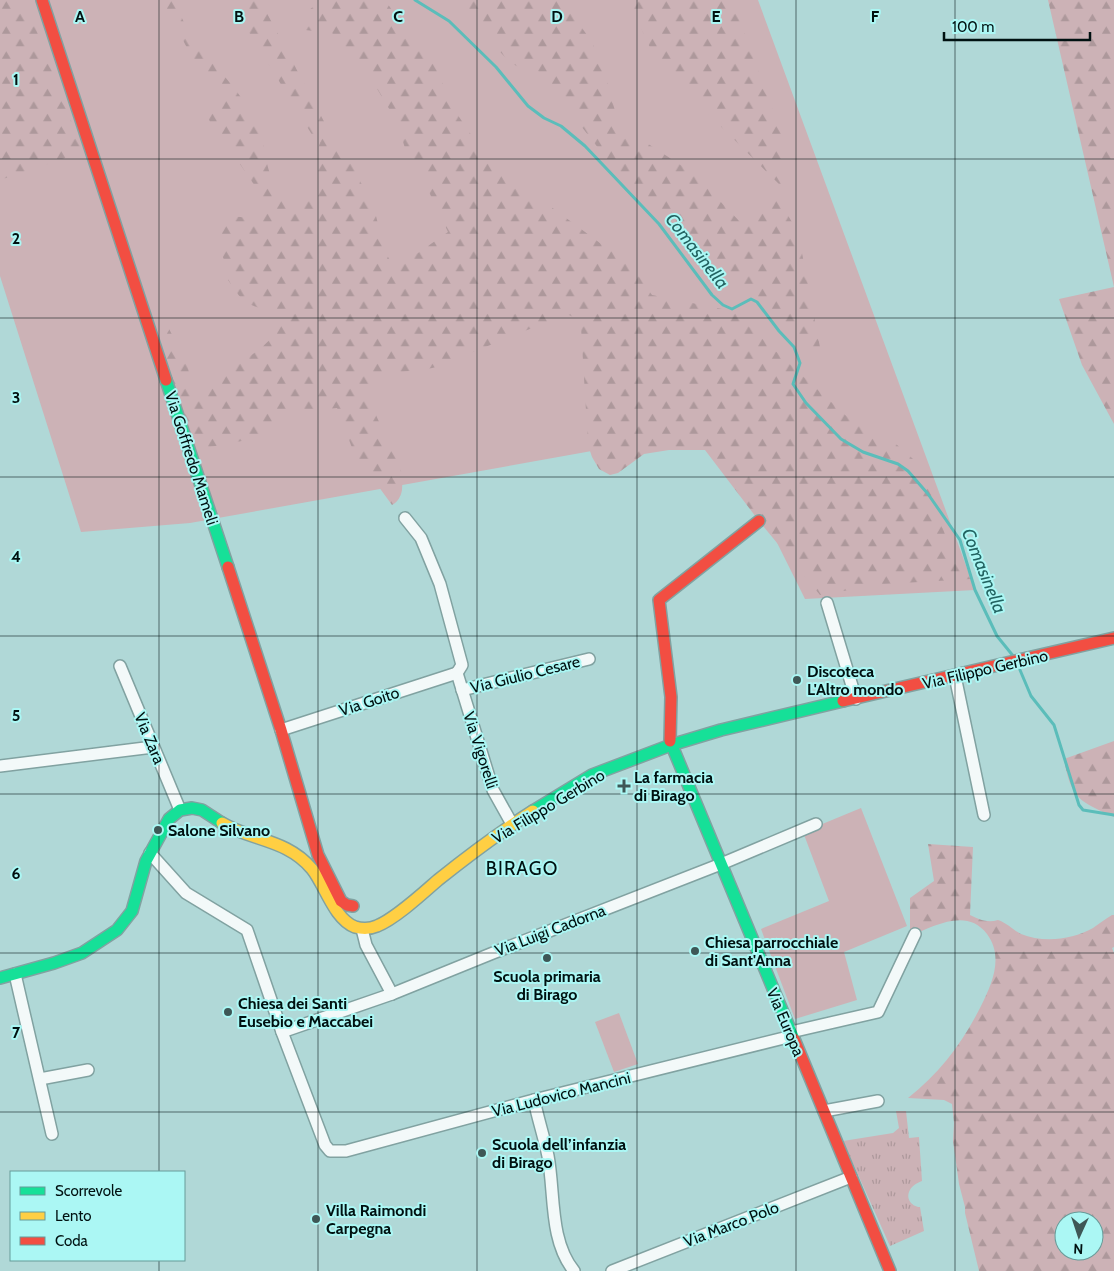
<svg xmlns="http://www.w3.org/2000/svg" width="1114" height="1271" font-family="Cabin,sans-serif">
	<style>
		.grass { fill: #ccb2b6 }
		.forest { fill: url(#forest-firs); fill-rule: evenodd }
		.park { fill: url(#park-tufts) }
		.lines { fill: none; stroke-linecap: round; stroke-linejoin: round }
		.stream { stroke: #5bbdba; stroke-width: 3 }
		.street-casing { stroke: #81a2a1; stroke-width: 14 }
		.fast-casing { stroke: #81a2a1; stroke-width: 14 }
		.slow-casing { stroke: #81a2a1; stroke-width: 14 }
		.jam-casing { stroke: #81a2a1; stroke-width: 14 }
		.street { stroke: #f3f9f9; stroke-width: 11 }
		.fast { stroke: #16e098; stroke-width: 11 }
		.slow { stroke: #ffcf43; stroke-width: 11 }
		.jam { stroke: #f24e42; stroke-width: 11 }
		.grid { fill: none; stroke: #011; stroke-width: 1; stroke-opacity: 0.55 }
		.poi-dot { fill: #3e5756; stroke: #abf7f4; stroke-width: 2 }
		.labels { text-anchor: middle; stroke-width: 4; stroke-linejoin: round; paint-order: stroke }
		.street-label { font-size: 16px; fill: #011; stroke: #abf7f4 }
		.poi-label { font-size: 16px; font-weight: bold; fill: #011; stroke: #abf7f4; text-anchor: start }
		.water-label { font-size: 18px; font-style: italic; fill: #226361; stroke: #abf7f4 }
		.quarter-label { font-size: 19px; letter-spacing: 1px; fill: #011; stroke: #abf7f4 }
		.grid-label { font-size: 16px; text-anchor: middle; font-weight: bold; fill: #011; stroke: #abf7f4; stroke-width: 4; stroke-linejoin: round; paint-order: stroke }
	</style>
	<defs>
		<pattern id="forest-firs" width="22" height="20" patternUnits="userSpaceOnUse" patternTransform="scale(1.25)"><rect width="22" height="20" fill="#ccb2b6"/><path d="M5 1l3.5 6h-7zM16 11l3.5 6h-7z" fill="#ad989b"/></pattern>
		<pattern id="park-tufts" width="24" height="20" patternUnits="userSpaceOnUse" patternTransform="scale(1.25)"><rect width="24" height="20" fill="#ccb2b6"/><path d="M3 7l-1-3M5 7V3M7 7l1-3M15 17l-1-3M17 17v-4M19 17l1-3" fill="none" stroke="#ad989b"/></pattern>
	</defs>
	<rect width="100%" height="100%" fill="#b0d8d7"/>
	<g class="grass">
		<path d="M 0,0 L 758,0 L 975,590 L 805,599 L 720,428 L 190,523 L 81,532 L 0,276 Z"/>
		<path d="M 861,808 L 907,926 L 844,952 L 857,1000 L 795,1019 L 761,929 L 829,901 L 803,832 Z"/>
		<path d="M 619,1013 L 638,1064 L 614,1072 L 595,1022 Z"/>
	</g>
	<g class="forest">
		<path d="M 0,0 L 25,0 L 83,152 L 0,180 Z"/>
		<path d="M 162,0 L 174,0 C 180,13 185,27 193,38 C 214,67 243,92 257,125 C 269,150 262,189 295,200 C 332,196 307,153 325,134 L 335,138 L 349,158 L 375,212 L 385,252 L 399,275 L 395,269 L 448,232 L 420,173 L 407,155 L 398,125 L 391,112 L 370,77 L 332,33 L 305,30 L 303,15 L 314,6 L 316,0 L 385,0 L 401,23 L 433,52 L 444,89 L 453,108 L 476,142 L 508,175 L 608,249 L 607,252 L 611,251 C 629,258 641,280 652,295 L 737,312 L 744,322 L 854,423 L 888,437 L 921,466 L 948,543 L 971,579 L 885,584 L 820,595 L 759,521 L 705,450 L 669,450 L 644,454 L 618,473 L 610,475 L 599,469 L 592,457 L 588,445 L 581,327 L 577,319 L 567,314 L 436,367 C 416,373 389,368 374,385 C 361,399 391,441 397,456 C 401,466 403,478 402,490 C 401,496 398,502 392,505 L 354,453 L 337,408 L 295,413 L 257,438 L 205,448 L 167,412 L 155,357 L 165,321 L 187,364 L 195,396 L 261,348 L 276,334 L 273,313 C 267,310 261,309 254,306 C 241,302 235,290 228,280 L 235,270 L 235,265 L 232,261 L 224,260 C 219,246 215,235 220,220 C 233,210 254,226 264,210 L 255,186 L 233,154 L 219,139 L 204,110 L 224,101 L 197,67 Z"/>
		<path d="M 229,0 L 260,0 L 329,131 L 314,138 Z"/>
		<path d="M 463,0 L 562,0 L 592,42 L 605,75 L 619,125 L 693,173 L 744,226 L 775,194 L 798,232 L 823,363 L 624,181 L 535,67 L 522,69 C 502,61 473,19 463,0 Z"/>
		<path d="M 628,0 L 732,0 L 783,138 L 785,190 L 657,63 Z"/>
		<path d="M 1048,0 L 1114,0 L 1114,424 L 1082,365 L 1059,299 L 1114,287 Z"/>
		<path d="M 1114,741 L 1114,817 C 1079,801 1071,799 1064,759 Z"/>
		<path d="M 928,844 L 973,847 L 970,915 C 980,920 988,923 998,920 C 1007,923 1013,930 1021,934 C 1043,943 1072,940 1093,928 C 1099,924 1105,919 1112,915 L 1114,915 L 1114,947 L 1112,948 L 1114,953 L 1114,1271 L 979,1271 L 965,1213 L 965,1207 L 959,1184 L 953,1141 L 954,1123 L 952,1104 L 944,1100 L 908,1098 C 940,1073 963,1042 981,1006 C 992,984 1004,957 987,934 C 967,907 934,926 910,936 L 910,898 L 934,881 ZM 1064,1221 L 1094,1221 L 1094,1251 L 1064,1251 Z"/>
	</g>
	<path class="park" d="M 896,1111 L 906,1111 L 909,1138 L 919,1137 L 922,1181 C 917,1183 911,1186 909,1192 C 906,1200 913,1207 920,1207 L 924,1231 L 890,1246 L 843,1141 L 893,1133 L 899,1128 Z"/>
	<g class="lines">
		<g class="stream">
			<path d="M 415,0 L 449,21 L 496,67 L 528,106 L 544,118 L 561,126 L 585,146 L 659,224 L 712,295 L 723,305 L 732,309 L 751,299 L 757,302 L 779,331 L 794,347 L 800,363 L 793,384 L 806,403 L 841,439 L 863,452 L 898,464 L 908,471 L 928,494 L 960,540 L 975,590 L 997,636 L 1014,657"/>
			<path d="M 1020,670 L 1031,696 L 1054,725 L 1079,805 L 1083,810 L 1114,815"/>
		</g>
		<defs>
			<g id="street">
				<path d="M 405,518 L 421,538 L 440,584 L 462,665 L 457,673"/>
				<path d="M 827,603 L 856,699"/>
				<path d="M 120,666 L 180,810"/>
				<path d="M 457,673 L 493,790 L 512,824"/>
				<path d="M 955,676 L 984,815"/>
				<path d="M 462,690 L 589,659"/>
				<path d="M 281,730 L 457,673"/>
				<path d="M 0,766 L 153,747"/>
				<path d="M 150,853 L 186,893 L 247,930 L 282,1032 L 325,1145 L 330,1151 L 346,1151 L 534,1100 L 792,1036"/>
				<path d="M 362,929 L 366,945 L 392,994"/>
				<path d="M 15,974 L 52,1134"/>
				<path d="M 282,1032 L 392,994 L 493,953 L 721,864 L 816,824"/>
				<path d="M 791,1032 L 878,1012 L 915,934"/>
				<path d="M 40,1079 L 88,1070"/>
				<path d="M 534,1100 C 538,1119 544,1137 548,1156 C 555,1193 549,1240 574,1271"/>
				<path d="M 824,1111 L 878,1101"/>
				<path d="M 612,1271 L 851,1177"/>
			</g>
			<g id="fast">
				<path d="M 166,380 L 228,567"/>
				<path d="M 670,741 L 794,1039"/>
				<path d="M 533,811 L 592,775 L 671,745 L 721,730 L 843,701"/>
				<path d="M 0,978 L 54,963 L 82,953 L 117,930 L 132,911 L 146,861 L 169,819 L 180,810 L 192,808 L 202,810 L 222,823"/>
			</g>
			<path id="slow" d="M 222,823 C 252,841 287,839 312,869 C 325,885 334,919 355,927 C 362,929 370,929 377,926 C 395,919 422,894 438,880 C 468,856 500,832 533,811"/>
			<g id="jam">
				<path d="M 42,0 L 166,380"/>
				<path d="M 228,567 L 281,730 L 318,855 L 341,901 L 347,905 L 353,906"/>
				<path d="M 843,701 L 1114,638"/>
				<path d="M 670,741 L 671,697 L 659,600 L 759,521"/>
				<path d="M 794,1039 L 890,1271"/>
			</g>
		</defs>
		<use href="#street" class="street-casing"/>
		<use href="#fast" class="fast-casing"/>
		<use href="#slow" class="slow-casing"/>
		<use href="#jam" class="jam-casing"/>
		<use href="#street" class="street"/>
		<use href="#fast" class="fast"/>
		<use href="#slow" class="slow"/>
		<use href="#jam" class="jam"/>
	</g>
	<path class="grid" d="M 159,0 L 159,1172M 318,0 L 318,1271M 477,0 L 477,1271M 637,0 L 637,1271M 796,0 L 796,1271M 955,0 L 955,1271M 0,159 L 1114,159M 0,318 L 1114,318M 0,477 L 1114,477M 0,636 L 1114,636M 0,794 L 1114,794M 0,953 L 1114,953M 0,1112 L 1114,1112M 159,1260 L 159,1271"/>
	<g class="poi-dot">
		<circle cx="797" cy="680" r="5"/>
		<path d="M621.5 778.5h5v5h5v5h-5v5h-5v-5h-5v-5h5z"/>
		<circle cx="158" cy="830" r="5"/>
		<circle cx="695" cy="951" r="5"/>
		<circle cx="547" cy="958" r="5"/>
		<circle cx="228" cy="1012" r="5"/>
		<circle cx="482" cy="1153" r="5"/>
		<circle cx="316" cy="1219" r="5"/>
	</g>
	<g class="labels">
		<g class="street-label">
			<text transform="translate(192 458) rotate(72)" y="6">Via Goffredo Mameli</text>
			<text transform="translate(985 669) rotate(-13)" y="6">Via Filippo Gerbino</text>
			<text transform="translate(525 674) rotate(-14)" y="6">Via Giulio Cesare</text>
			<text transform="translate(369 701) rotate(-18)" y="6">Via Goito</text>
			<text transform="translate(150 738) rotate(67)" y="6">Via Zara</text>
			<text transform="translate(481 750) rotate(72)" y="6">Via Vigorelli</text>
			<text transform="translate(548 806) rotate(-31)" y="6">Via Filippo Gerbino</text>
			<text transform="translate(550 930) rotate(-21)" y="6">Via Luigi Cadorna</text>
			<text transform="translate(786 1022) rotate(67)" y="6">Via Europa</text>
			<text transform="translate(561 1094) rotate(-14)" y="6">Via Ludovico Mancini</text>
			<text transform="translate(731 1224) rotate(-21)" y="6">Via Marco Polo</text>
		</g>
		<g class="poi-label">
			<text x="807" y="677">Discoteca<tspan x="807" dy="18">L'Altro mondo</tspan></text>
			<text x="634" y="783">La farmacia<tspan x="634" dy="18">di Birago</tspan></text>
			<text x="168" y="836">Salone Silvano</text>
			<text x="705" y="948">Chiesa parrocchiale<tspan x="705" dy="18">di Sant'Anna</tspan></text>
			<text x="547" y="982" text-anchor="middle">Scuola primaria<tspan x="547" dy="18">di Birago</tspan></text>
			<text x="238" y="1009">Chiesa dei Santi<tspan x="238" dy="18">Eusebio e Maccabei</tspan></text>
			<text x="492" y="1150">Scuola dell’infanzia<tspan x="492" dy="18">di Birago</tspan></text>
			<text x="326" y="1216">Villa Raimondi<tspan x="326" dy="18">Carpegna</tspan></text>
		</g>
		<g class="water-label">
			<text transform="translate(697 251) rotate(52)" y="6">Comasinella</text>
			<text transform="translate(984 571) rotate(68)" y="6">Comasinella</text>
		</g>
		<g class="quarter-label">
			<text x="522" y="875">BIRAGO</text>
		</g>
	</g>
	<g class="grid-label">
		<text x="80" y="22">A</text>
		<text x="239" y="22">B</text>
		<text x="398" y="22">C</text>
		<text x="557" y="22">D</text>
		<text x="716" y="22">E</text>
		<text x="875" y="22">F</text>
		<text x="16" y="85">1</text>
		<text x="16" y="244">2</text>
		<text x="16" y="403">3</text>
		<text x="16" y="562">4</text>
		<text x="16" y="721">5</text>
		<text x="16" y="879">6</text>
		<text x="16" y="1038">7</text>
	</g>
	<rect x="10" y="1171" width="175" height="90" fill="#abf7f4" stroke="#679b99"/>
	<rect x="20" y="1187" width="25" height="8" fill="#16e098" stroke="#679b99"/>
	<text x="55" y="1196" font-size="15" fill="#001111">Scorrevole</text>
	<rect x="20" y="1212" width="25" height="8" fill="#ffcf43" stroke="#679b99"/>
	<text x="55" y="1221" font-size="15" fill="#001111">Lento</text>
	<rect x="20" y="1237" width="25" height="8" fill="#f24e42" stroke="#679b99"/>
	<text x="55" y="1246" font-size="15" fill="#001111">Coda</text>
	<g transform="translate(1079 1236) rotate(183)"><circle r="24" fill="#abf7f4" stroke="#679b99"/>
	<path d="M0-4L9 19L0 12L-9 19Z" fill="#3e5756"/>
	<text y="-8" font-size="14" font-weight="bold" text-anchor="middle" fill="#001111">N</text>
	</g>
	<path d="M944 32v8h146v-8" fill="none" stroke="#001111" stroke-width="2.5"/>
	<text x="952" y="32" font-size="15" fill="#001111" stroke="#abf7f4" stroke-width="4" paint-order="stroke">100 m</text>
</svg>
